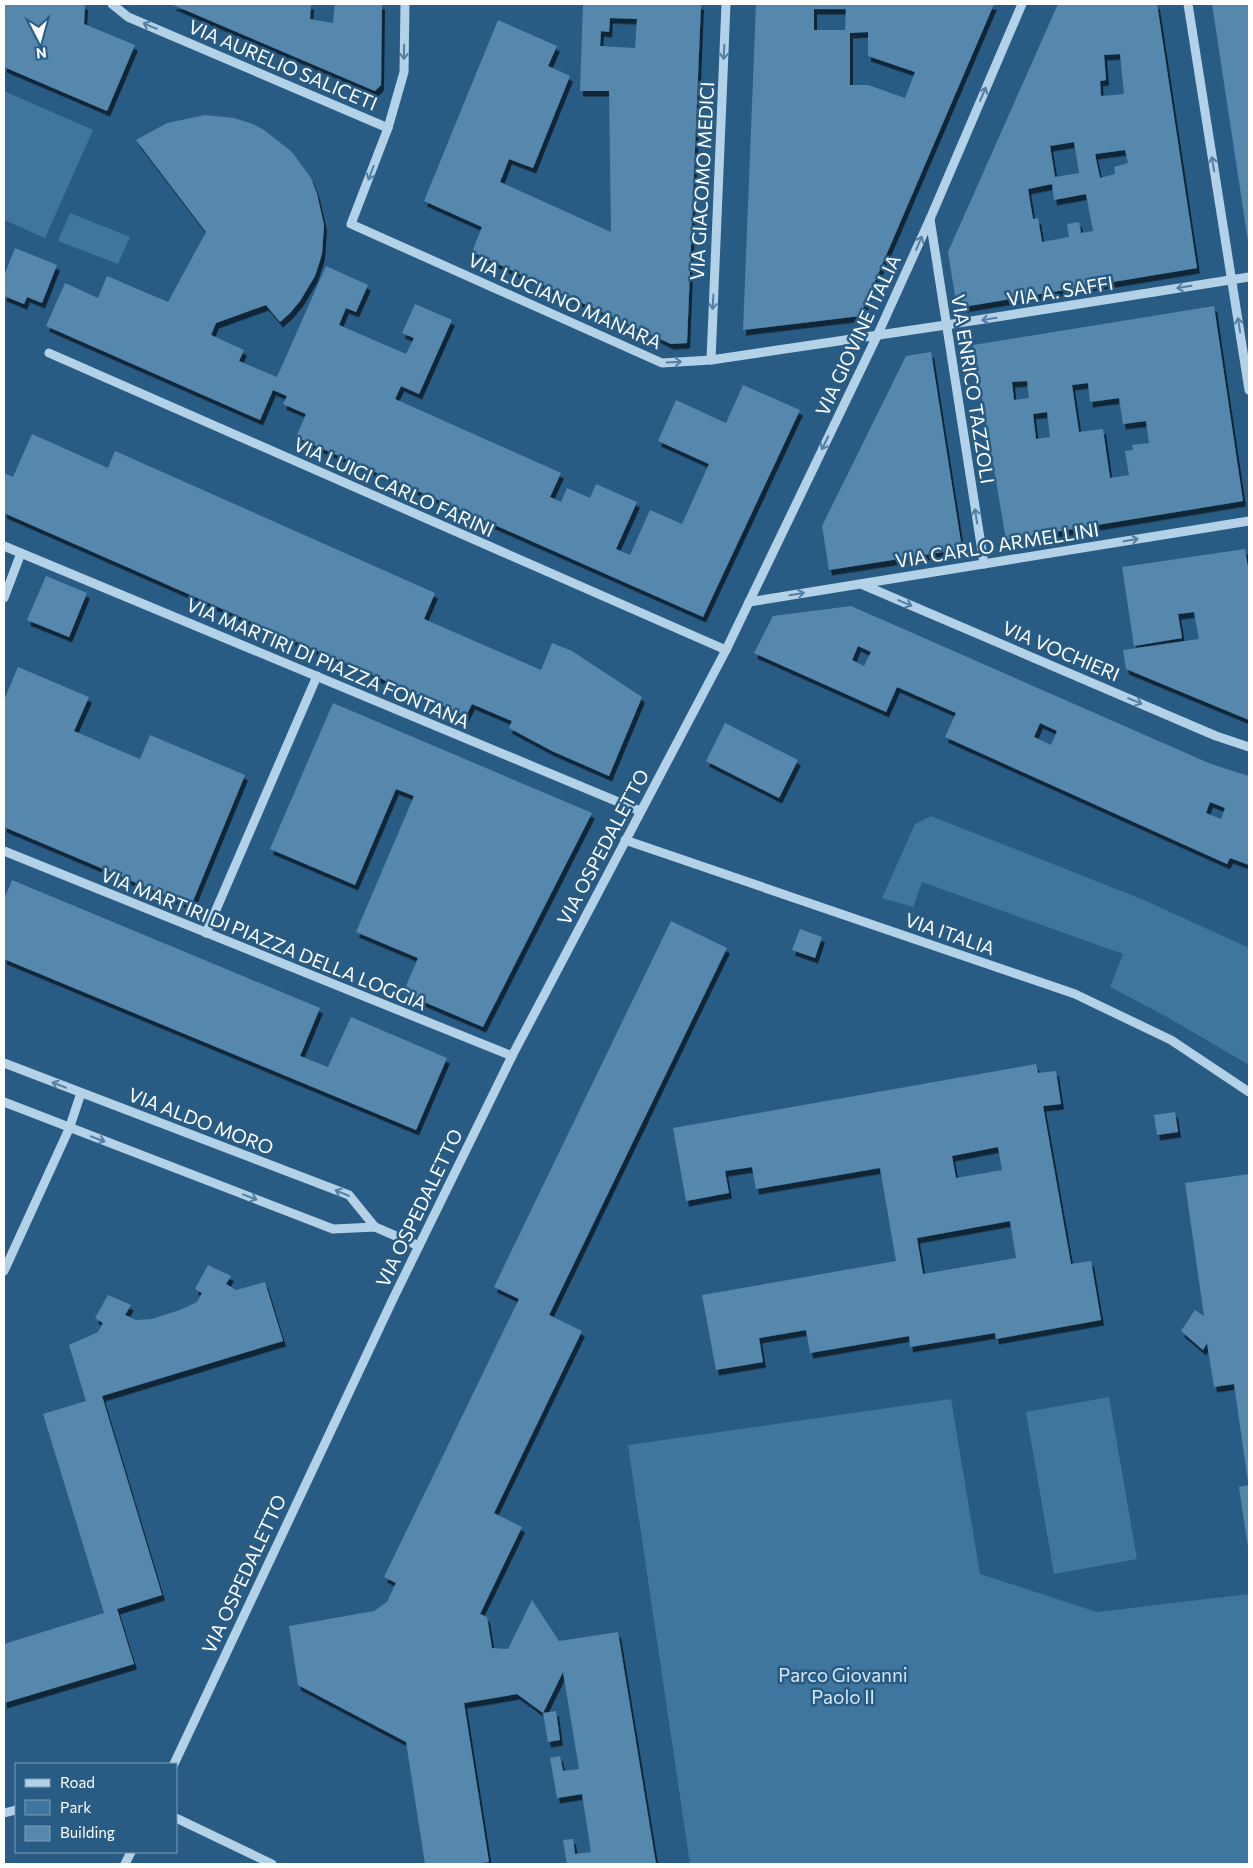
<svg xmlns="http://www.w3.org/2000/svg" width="1253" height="1868" font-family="Commissioner,sans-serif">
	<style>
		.green { fill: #3e76a0 }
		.building { fill: #5687ad; fill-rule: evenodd; filter: url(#shadow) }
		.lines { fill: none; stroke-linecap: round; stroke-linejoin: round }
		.minor { stroke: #b3d1e7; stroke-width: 9 }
		.oneway { stroke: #527fa2 }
		.labels { text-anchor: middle; stroke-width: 5; stroke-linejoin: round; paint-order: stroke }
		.street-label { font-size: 19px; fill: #fff; stroke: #295c84 }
		.park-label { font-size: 19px; fill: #d6e8f6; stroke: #295c84 }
	</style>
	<defs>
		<filter id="shadow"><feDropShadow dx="3" dy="5.5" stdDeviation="0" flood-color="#0009"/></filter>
	</defs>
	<rect width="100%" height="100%" fill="#295c84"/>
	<g class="green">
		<path d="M 4,91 L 93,130 L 45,238 L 4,220 Z"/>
		<path d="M 70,213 L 130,237 L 118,264 L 58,241 Z"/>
		<path d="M 931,816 L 1144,900 L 1249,948 L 1249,1065 L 1169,1018 L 1110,987 L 1123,954 L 922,882 L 913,907 L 882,898 L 915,824 Z"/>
		<path d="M 1109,1397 L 1137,1559 L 1054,1574 L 1026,1412 Z"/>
		<path d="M 951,1399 L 980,1574 L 1097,1612 L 1249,1594 L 1249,1864 L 690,1864 L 628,1445 Z"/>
	</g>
	<g class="building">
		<path d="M 4,4 L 85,4 L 84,24 L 135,45 L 107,111 L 4,67 Z"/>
		<path d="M 171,4 L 311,4 L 310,19 L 333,23 L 335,4 L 382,4 L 381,85 L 375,91 Z"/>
		<path d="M 583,4 L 701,4 L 687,343 L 671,344 L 472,252 L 482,227 L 424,201 L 498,20 L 557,46 L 548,66 L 570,76 L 533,168 L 509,159 L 500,182 L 611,232 L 609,91 L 580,91 ZM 610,18 L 637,19 L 635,48 L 600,46 L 601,31 L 609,32 Z"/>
		<path d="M 756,4 L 994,4 L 860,316 L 743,330 ZM 814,9 L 846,9 L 845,30 L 814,30 ZM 868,32 L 868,56 L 915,72 L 905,98 L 868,85 L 850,85 L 850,33 Z"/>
		<path d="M 1058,4 L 1157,4 L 1197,268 L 957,308 L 948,252 ZM 1120,54 L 1124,94 L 1101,96 L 1100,81 L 1106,80 L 1104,55 ZM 1074,142 L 1079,173 L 1055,177 L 1050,146 ZM 1125,150 L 1128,163 L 1114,167 L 1115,174 L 1100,178 L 1095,154 ZM 1052,184 L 1054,200 L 1086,194 L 1093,231 L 1081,233 L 1079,222 L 1067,224 L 1069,237 L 1042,242 L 1038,218 L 1033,219 L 1028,189 Z"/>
		<path d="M 1212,4 L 1249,4 L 1249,241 L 1248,241 Z"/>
		<path d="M 205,115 L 234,118 L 253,124 L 264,130 L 292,152 L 311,178 L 317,194 L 324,225 L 322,254 L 315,276 L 300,301 L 290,313 L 280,322 L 266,305 L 216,323 L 211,335 L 244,350 L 239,361 L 277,377 L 326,266 L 368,285 L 356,312 L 346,308 L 339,325 L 406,354 L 414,338 L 402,333 L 415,304 L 452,320 L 419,394 L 401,386 L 395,399 L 561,473 L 550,497 L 561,502 L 567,488 L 590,498 L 596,484 L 637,502 L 616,549 L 630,555 L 650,510 L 682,524 L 709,464 L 658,441 L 676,400 L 726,423 L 743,385 L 800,410 L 703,617 L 296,437 L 306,414 L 283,404 L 287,396 L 273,390 L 260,420 L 46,326 L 65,283 L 98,298 L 107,276 L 168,302 L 206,232 L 136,140 L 167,123 Z"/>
		<path d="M 15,248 L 57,265 L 42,303 L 27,297 L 24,304 L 4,296 L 4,276 Z"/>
		<path d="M 1214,306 L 1243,501 L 1006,540 L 973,345 ZM 1027,381 L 1029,398 L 1014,400 L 1012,382 ZM 1088,383 L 1090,402 L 1119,398 L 1123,424 L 1146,421 L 1149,443 L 1132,445 L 1133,450 L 1125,451 L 1129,475 L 1110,478 L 1103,429 L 1079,432 L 1072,385 ZM 1047,412 L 1050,437 L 1036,439 L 1033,414 Z"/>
		<path d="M 931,352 L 962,549 L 829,570 L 822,526 L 906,356 Z"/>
		<path d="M 32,434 L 108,468 L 115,451 L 435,593 L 424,619 L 541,670 L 552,643 L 572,651 L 642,697 L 609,776 L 552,751 L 509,728 L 512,721 L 472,704 L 466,716 L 4,513 L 4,473 L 13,477 Z"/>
		<path d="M 1245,549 L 1249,574 L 1249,720 L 1126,669 L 1123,650 L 1199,639 L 1194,612 L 1178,614 L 1182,638 L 1134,646 L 1122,567 Z"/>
		<path d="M 46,576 L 87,593 L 69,637 L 27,620 Z"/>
		<path d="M 851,606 L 1211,764 L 1249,776 L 1249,865 L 1230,858 L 1227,864 L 945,737 L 956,713 L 897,687 L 886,712 L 754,653 L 773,616 ZM 858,646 L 871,652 L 864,666 L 852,660 ZM 1040,723 L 1057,731 L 1051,745 L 1034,737 ZM 1210,802 L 1225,808 L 1221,819 L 1206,813 Z"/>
		<path d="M 18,667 L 89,697 L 74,731 L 140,759 L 150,735 L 245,775 L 191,906 L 4,827 L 4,700 Z"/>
		<path d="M 333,703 L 592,813 L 483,1027 L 403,993 L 418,958 L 356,932 L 414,796 L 396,789 L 355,885 L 270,849 Z"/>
		<path d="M 725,723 L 798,760 L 779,798 L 706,761 Z"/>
		<path d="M 12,880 L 320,1008 L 300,1056 L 328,1067 L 351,1017 L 447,1058 L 416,1130 L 4,959 L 4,899 Z"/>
		<path d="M 671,921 L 727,948 L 549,1315 L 582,1331 L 494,1513 L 522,1527 L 480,1614 L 487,1617 L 492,1648 L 508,1649 L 532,1600 L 559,1641 L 618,1632 L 656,1864 L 567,1864 L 563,1840 L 573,1839 L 575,1854 L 591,1852 L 582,1794 L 557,1798 L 550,1758 L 560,1756 L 563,1771 L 579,1769 L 563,1672 L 543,1713 L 556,1711 L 560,1740 L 548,1742 L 543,1713 L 517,1694 L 464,1703 L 489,1862 L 473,1864 L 425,1864 L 406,1742 L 298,1685 L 289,1626 L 374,1611 L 387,1602 L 396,1583 L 384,1577 L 519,1299 L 494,1287 Z"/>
		<path d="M 800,929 L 822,937 L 815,958 L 792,950 Z"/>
		<path d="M 1036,1064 L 1038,1073 L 1056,1071 L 1061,1104 L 1043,1106 L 1071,1264 L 1091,1261 L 1101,1320 L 996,1339 L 995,1333 L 910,1347 L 909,1336 L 810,1353 L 806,1330 L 759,1338 L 763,1362 L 716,1370 L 702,1295 L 896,1261 L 880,1168 L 756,1189 L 752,1167 L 725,1171 L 729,1193 L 686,1201 L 673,1128 ZM 998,1147 L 1002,1170 L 956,1178 L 952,1156 ZM 1010,1221 L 1016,1258 L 923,1274 L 917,1238 Z"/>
		<path d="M 1175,1112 L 1178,1132 L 1157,1135 L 1154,1115 Z"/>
		<path d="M 1249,1174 L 1249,1482 L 1248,1482 L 1234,1384 L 1214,1387 L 1207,1343 L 1203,1350 L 1181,1331 L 1195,1310 L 1204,1316 L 1185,1183 Z"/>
		<path d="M 208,1265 L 231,1276 L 226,1284 L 236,1290 L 265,1282 L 283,1341 L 102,1396 L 162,1595 L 117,1609 L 134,1664 L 4,1703 L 4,1644 L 104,1613 L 43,1414 L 86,1401 L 69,1345 L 98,1332 L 103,1323 L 95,1318 L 108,1295 L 131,1305 L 125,1315 L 136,1320 L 152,1319 L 180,1310 L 197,1302 L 202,1293 L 195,1289 Z"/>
		<path d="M 1249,1485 L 1249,1547 L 1248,1547 L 1239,1487 Z"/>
	</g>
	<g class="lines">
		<g class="minor">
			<path d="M 112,4 L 128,17 L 388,128"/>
			<path d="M 405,4 L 404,72 L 388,128 L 351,224 L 662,363 L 711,360 L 946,325 L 1249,277"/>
			<path d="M 1188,4 L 1249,390"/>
			<path d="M 930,219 L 984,564"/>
			<path d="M 49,353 L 726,650"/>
			<path d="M 711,360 L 726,4"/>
			<path d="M 4,546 L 640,811"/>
			<path d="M 861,584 L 1216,736 L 1249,747"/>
			<path d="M 4,598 L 21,553"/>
			<path d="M 749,602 L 1249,521"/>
			<path d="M 625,840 L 1075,994 L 1171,1040 L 1249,1092"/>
			<path d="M 4,851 L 512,1056"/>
			<path d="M 206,933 L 317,676"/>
			<path d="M 4,1063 L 349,1195 L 375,1227"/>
			<path d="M 4,1102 L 333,1229 L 375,1227 L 419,1246"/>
			<path d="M 4,1271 L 69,1129 L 81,1093"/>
			<path d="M 174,1764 L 392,1301 L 512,1056 L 726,650 L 877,336 L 930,219 L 1022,4"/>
			<path d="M 4,1813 L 16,1810"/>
			<path d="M 176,1818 L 272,1864"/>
			<path d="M 125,1864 L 131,1852"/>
		</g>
	</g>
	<defs><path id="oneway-shaft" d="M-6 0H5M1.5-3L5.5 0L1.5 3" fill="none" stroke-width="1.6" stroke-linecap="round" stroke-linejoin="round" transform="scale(1.25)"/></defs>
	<g class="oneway">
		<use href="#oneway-shaft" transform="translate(150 26) rotate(-157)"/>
		<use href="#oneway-shaft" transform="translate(404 52) rotate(91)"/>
		<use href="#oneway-shaft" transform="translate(724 52) rotate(93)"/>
		<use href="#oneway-shaft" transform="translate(983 94) rotate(-67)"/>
		<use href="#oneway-shaft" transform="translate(1213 164) rotate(-99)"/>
		<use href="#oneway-shaft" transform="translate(371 173) rotate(111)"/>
		<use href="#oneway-shaft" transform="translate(919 243) rotate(-66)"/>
		<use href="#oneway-shaft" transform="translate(1184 287) rotate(171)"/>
		<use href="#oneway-shaft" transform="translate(713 302) rotate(93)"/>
		<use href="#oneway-shaft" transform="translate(989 319) rotate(171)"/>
		<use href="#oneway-shaft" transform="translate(1239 325) rotate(-99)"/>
		<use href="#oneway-shaft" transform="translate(674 362) rotate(-3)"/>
		<use href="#oneway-shaft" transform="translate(825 443) rotate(116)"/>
		<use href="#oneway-shaft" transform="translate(976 516) rotate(-99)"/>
		<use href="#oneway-shaft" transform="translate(1131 540) rotate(-9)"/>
		<use href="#oneway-shaft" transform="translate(797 594) rotate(-9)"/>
		<use href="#oneway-shaft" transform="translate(905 603) rotate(23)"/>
		<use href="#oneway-shaft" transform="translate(1135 701) rotate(23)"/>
		<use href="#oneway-shaft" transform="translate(59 1085) rotate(-159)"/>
		<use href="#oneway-shaft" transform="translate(98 1139) rotate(21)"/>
		<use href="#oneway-shaft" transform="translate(342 1193) rotate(-157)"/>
		<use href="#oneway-shaft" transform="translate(250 1197) rotate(21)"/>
	</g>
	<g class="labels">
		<g class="street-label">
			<text transform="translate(283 65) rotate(23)" y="7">VIA AURELIO SALICETI</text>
			<text transform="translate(702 181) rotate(-87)" y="7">VIA GIACOMO MEDICI</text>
			<text transform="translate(1060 291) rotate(-9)" y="7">VIA A. SAFFI</text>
			<text transform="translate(565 301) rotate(24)" y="7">VIA LUCIANO MANARA</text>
			<text transform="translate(858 335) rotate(-65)" y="7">VIA GIOVINE ITALIA</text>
			<text transform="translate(973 389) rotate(81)" y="7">VIA ENRICO TAZZOLI</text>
			<text transform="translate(394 487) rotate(24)" y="7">VIA LUIGI CARLO FARINI</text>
			<text transform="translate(997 545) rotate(-9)" y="7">VIA CARLO ARMELLINI</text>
			<text transform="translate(1061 651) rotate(23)" y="7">VIA VOCHIERI</text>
			<text transform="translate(328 663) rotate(23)" y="7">VIA MARTIRI DI PIAZZA FONTANA</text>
			<text transform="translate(603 847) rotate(-62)" y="7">VIA OSPEDALETTO</text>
			<text transform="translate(950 934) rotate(19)" y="7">VIA ITALIA</text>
			<text transform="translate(264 939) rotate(22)" y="7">VIA MARTIRI DI PIAZZA DELLA LOGGIA</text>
			<text transform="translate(201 1121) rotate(21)" y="7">VIA ALDO MORO</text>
			<text transform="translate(419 1208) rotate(-64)" y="7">VIA OSPEDALETTO</text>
			<text transform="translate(244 1574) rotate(-65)" y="7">VIA OSPEDALETTO</text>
		</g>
		<g class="park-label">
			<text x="843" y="1682">Parco Giovanni<tspan x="843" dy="22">Paolo II</tspan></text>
		</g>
	</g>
	<rect width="1253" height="1868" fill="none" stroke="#ffffff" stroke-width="10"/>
	<rect x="15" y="1763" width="162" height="90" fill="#295c84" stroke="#7f9db5"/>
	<rect x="25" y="1779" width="25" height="8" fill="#b3d1e7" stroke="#7f9db5"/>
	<text x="60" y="1788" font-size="15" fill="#ffffff">Road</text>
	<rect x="25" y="1800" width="25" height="15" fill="#3e76a0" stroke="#7f9db5"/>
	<text x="60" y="1813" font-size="15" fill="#ffffff">Park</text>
	<rect x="25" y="1826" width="25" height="15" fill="#5687ad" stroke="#7f9db5"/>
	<text x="60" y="1838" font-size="15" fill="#ffffff">Building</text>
	<g transform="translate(40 40) rotate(174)" stroke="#295c84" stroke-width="4" paint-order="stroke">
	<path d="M0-4L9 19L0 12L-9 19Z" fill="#ffffff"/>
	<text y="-8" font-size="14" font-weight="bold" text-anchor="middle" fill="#ffffff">N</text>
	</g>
</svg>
